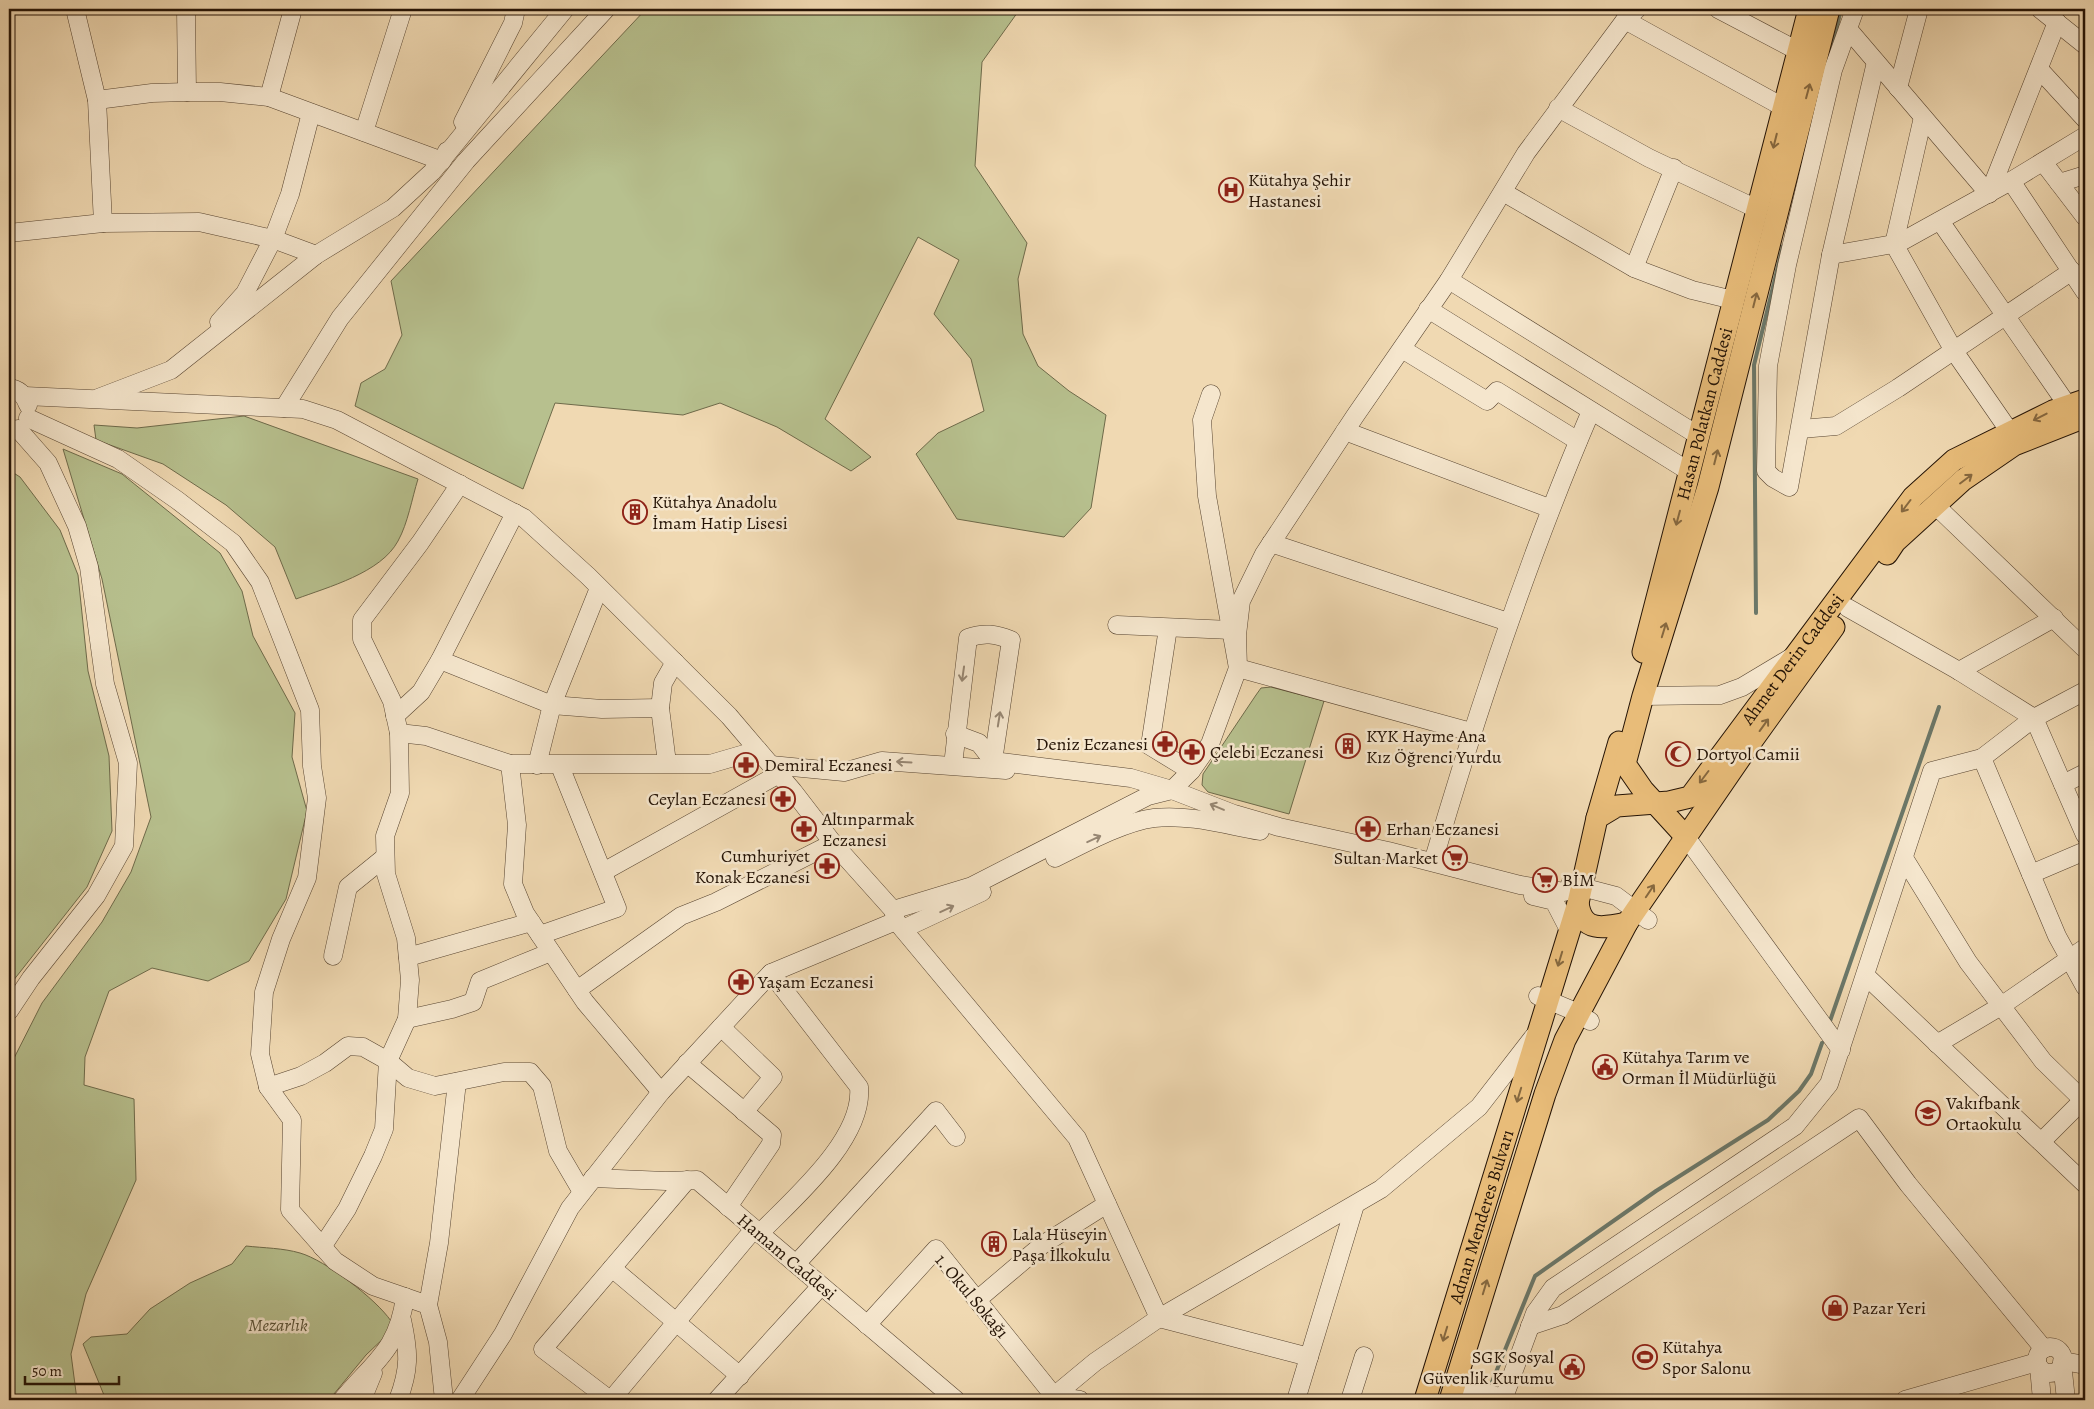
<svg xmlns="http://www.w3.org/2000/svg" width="2094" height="1409" font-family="Alegreya,serif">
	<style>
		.green { fill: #b7c08e; stroke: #6e6a4a }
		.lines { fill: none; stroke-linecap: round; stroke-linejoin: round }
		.stream { stroke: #6b7768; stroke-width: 4 }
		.minor-casing { stroke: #574430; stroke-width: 19 }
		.major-casing { stroke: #241305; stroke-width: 23 }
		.minor { stroke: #f5e6cd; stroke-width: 18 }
		.major { stroke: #e8bc79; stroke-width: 21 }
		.oneway { stroke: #86683f }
		.oneway2 { stroke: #978773 }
		.labels { text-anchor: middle; stroke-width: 5; stroke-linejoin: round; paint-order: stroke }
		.poi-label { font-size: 18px; fill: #241305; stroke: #f5e6cd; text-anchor: start }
		.street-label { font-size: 18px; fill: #241305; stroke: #f5e6cd }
		.park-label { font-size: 18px; font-style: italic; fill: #575035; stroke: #f5e6cd }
	</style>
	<rect width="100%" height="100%" fill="#f0d9b2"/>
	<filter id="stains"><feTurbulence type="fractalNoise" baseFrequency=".004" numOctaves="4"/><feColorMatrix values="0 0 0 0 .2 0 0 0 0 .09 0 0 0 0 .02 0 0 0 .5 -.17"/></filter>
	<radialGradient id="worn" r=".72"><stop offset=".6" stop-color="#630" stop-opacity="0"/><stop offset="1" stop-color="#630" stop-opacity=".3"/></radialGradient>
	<g class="green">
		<path d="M 646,9 L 1020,9 L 982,62 L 975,166 L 1027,243 L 1018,279 L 1023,334 L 1038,366 L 1069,391 L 1106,415 L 1091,508 L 1064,537 L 957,519 L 916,454 L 938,433 L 984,411 L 971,359 L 934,314 L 959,260 L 918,237 L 825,419 L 871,457 L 851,471 L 777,427 L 720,403 L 683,415 L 555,403 L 523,489 L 355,406 L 361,383 L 385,369 L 402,335 L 391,281 Z"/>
		<path d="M 244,416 L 418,479 C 412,498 408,523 398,541 C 381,573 328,587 296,599 L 275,547 L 226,505 L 163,464 L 96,440 L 94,425 L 137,428 Z"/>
		<path d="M 63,449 L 122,474 L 220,553 L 242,591 L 253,636 L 295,713 L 292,757 L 307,811 L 286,899 L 249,961 L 208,981 L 152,968 L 109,991 L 85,1057 L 84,1085 L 134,1099 L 136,1180 L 86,1294 L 71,1354 L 77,1400 L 9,1400 L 9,1068 L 42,1003 L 102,922 L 131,872 L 151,817 L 102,579 Z"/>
		<path d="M 9,470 L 20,477 L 60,530 L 78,575 L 88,671 L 109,756 L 112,831 L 87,887 L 9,986 Z"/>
		<path d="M 1271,687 L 1324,701 L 1289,814 L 1208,792 L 1202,785 L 1203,774 L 1256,695 L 1261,688 Z"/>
		<path d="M 246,1246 C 264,1248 283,1248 300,1253 C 325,1260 376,1299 391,1321 L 387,1335 L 366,1355 L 329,1400 L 106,1400 L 83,1344 L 91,1337 L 127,1334 L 150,1309 L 190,1283 L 232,1264 Z"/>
	</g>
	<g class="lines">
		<g class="stream">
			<path d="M 1831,52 L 1841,9"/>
			<path d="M 1756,613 L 1754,365 L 1783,246"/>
			<path d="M 1830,1021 L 1939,707"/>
			<path d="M 1492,1382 L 1535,1276 L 1656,1191 L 1768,1120 L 1799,1091 L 1811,1074 L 1822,1043"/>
		</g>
		<defs>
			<g id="minor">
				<path d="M 75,9 L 97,100 L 103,223"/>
				<path d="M 186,9 L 187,92"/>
				<path d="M 1718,9 L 1798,51"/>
				<path d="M 1855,9 L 1833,70 L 1787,265 L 1768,366 L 1766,471 L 1773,478 L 1789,487 L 1831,255 L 1876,62"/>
				<path d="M 2040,9 L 2085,45"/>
				<path d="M 1625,20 L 1783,107"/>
				<path d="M 1848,29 L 1989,194 L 2057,22"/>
				<path d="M 2039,69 L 2085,119"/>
				<path d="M 1898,88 L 1919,9"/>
				<path d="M 269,97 L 293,9"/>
				<path d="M 97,100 L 152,93 L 187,92 L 220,92 L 269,97 L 442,161 L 447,151"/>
				<path d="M 1558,108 L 1649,158 L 1757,209"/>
				<path d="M 1923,117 L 1894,244 L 1954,351 L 2010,432"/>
				<path d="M 463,122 L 513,23 L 516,9"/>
				<path d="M 364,132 L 403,9"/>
				<path d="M 2043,162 L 2085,217"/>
				<path d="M 2011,181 L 2085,292"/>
				<path d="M 2059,183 L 2085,175"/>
				<path d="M 1503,192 L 1634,268 L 1692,290 L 1733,300"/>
				<path d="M 1940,221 L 2068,406"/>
				<path d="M 9,233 L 103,223 L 199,222 L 273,239 L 316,255"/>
				<path d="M 1831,255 L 1899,243 L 2011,181 L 2085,136"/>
				<path d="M 1634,268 L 1674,168"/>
				<path d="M 1449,280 L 1699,436"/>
				<path d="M 1428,309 L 1690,472"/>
				<path d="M 219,322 L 245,293 L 273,239 L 290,194 L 311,113"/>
				<path d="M 1402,349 L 1487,401 L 1497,391 L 1578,441"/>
				<path d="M 9,388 C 19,389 25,396 28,405"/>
				<path d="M 1211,394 L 1202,420 L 1207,496 L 1238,668 L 1471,732"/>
				<path d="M 25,396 L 303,409 L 337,420 L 524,518 L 588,576 L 729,716 L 793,791 L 833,843 L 893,910 L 896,921 L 1077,1138 L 1159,1318 L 1309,1357"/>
				<path d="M 98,398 L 171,370 L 316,255 L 393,208 L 432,172 L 565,9"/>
				<path d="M 284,408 L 340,318 L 466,161 L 606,9"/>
				<path d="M 28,418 L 118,459 L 177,500 L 233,543 L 260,582 L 310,710 L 312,766 L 317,798 L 307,878 L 281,939 L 264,992 L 260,1054 L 268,1087 L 292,1120 L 290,1210 L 335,1261 L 373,1286 L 428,1305 L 438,1342 L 444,1400"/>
				<path d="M 1801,429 L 1836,426 L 1898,388 L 2072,271"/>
				<path d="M 1345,431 L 1549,508"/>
				<path d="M 1935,505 L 2085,649"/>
				<path d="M 1271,543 L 1508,622"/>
				<path d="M 1848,608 L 1959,671 L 2034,718 L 2085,691"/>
				<path d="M 1117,625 L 1231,630"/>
				<path d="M 1168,628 L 1150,746 L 1191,771"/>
				<path d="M 440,660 L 552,705 L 602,709 L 660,708"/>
				<path d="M 1959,671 L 2054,618"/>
				<path d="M 1643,696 L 1720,695 L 1742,687 L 1792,657"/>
				<path d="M 395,716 L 421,692 L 440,660 L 515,513"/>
				<path d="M 399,733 L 426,736 L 510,764 L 710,764 L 758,750"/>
				<path d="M 955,734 L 979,743 L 993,761 L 992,768"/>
				<path d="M 667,763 L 660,708 L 663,683 L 675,662"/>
				<path d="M 510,764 L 517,825 L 513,884 L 525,913 L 585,1002 L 661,1092"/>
				<path d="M 537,765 L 552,705 L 599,588"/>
				<path d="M 771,765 L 844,772 L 882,761 L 1006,770"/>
				<path d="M 953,765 L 968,638 C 984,632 996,634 1011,640 L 993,761 L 1131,778 L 1172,790 L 1234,814 L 1279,827 L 1388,851 L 1520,885 L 1564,892 L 1583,878"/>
				<path d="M 2063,784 L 2085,773"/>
				<path d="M 2085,835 L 2034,718 L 1982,758 L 2057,936 L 2085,987"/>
				<path d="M 1686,837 L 1841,1050"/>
				<path d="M 1055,858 C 1083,844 1123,822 1154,818 C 1188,814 1226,825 1260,831"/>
				<path d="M 1904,858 L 1968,962 L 2043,1061 L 2085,1102"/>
				<path d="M 1433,862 C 1478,708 1528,558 1591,411"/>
				<path d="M 603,872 L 779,774"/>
				<path d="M 2031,874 L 2085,851"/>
				<path d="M 1570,884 L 1616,896 L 1648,920"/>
				<path d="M 1533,896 L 1554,901 L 1569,930"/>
				<path d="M 893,910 L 972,886 L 1148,796 L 1172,790 L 1191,771 L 1210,744 L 1238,668 L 1237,635 L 1241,601 L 1264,554 L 1355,416 L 1449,280 L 1526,153 L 1625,20 L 1637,9"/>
				<path d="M 903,929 L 982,892"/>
				<path d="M 540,935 L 617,908 L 560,766"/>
				<path d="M 333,956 L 348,887 L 385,857"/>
				<path d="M 408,957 L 531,922"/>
				<path d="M 1866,976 L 2085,1184"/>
				<path d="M 577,990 L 681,916 L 716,902 L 833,843"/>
				<path d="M 1538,996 L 1569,1009 L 1590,1021"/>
				<path d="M 9,1011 L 31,978 L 96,896 L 124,846 L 128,763 L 105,684 L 89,567 L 77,526 L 48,463 L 18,429"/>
				<path d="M 407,1019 L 452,1009 L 473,1002 L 480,981 L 551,952"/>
				<path d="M 721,1027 L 773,1077 L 744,1112"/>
				<path d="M 1937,1044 L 2001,1006 L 2085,948"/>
				<path d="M 687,1063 L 772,1135 L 771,1144 L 728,1207"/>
				<path d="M 268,1087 L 301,1076 L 325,1063 L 348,1046 L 363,1047 L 388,1061 L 408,1078 L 435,1086 L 504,1072 L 530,1072 L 542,1086 L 558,1151 L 582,1192"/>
				<path d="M 2041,1142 L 2085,1098"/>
				<path d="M 593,1178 L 666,1181 L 697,1180 L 956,1400"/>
				<path d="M 759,1234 C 793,1199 864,1139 859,1087 L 771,973"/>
				<path d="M 322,1247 L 347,1209 L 373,1156 L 384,1129 L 388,1061 L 407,1019 L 410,980 L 406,938 L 386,874 L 385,836 L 400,793 L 399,733 L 392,701 L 362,639 L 362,620 L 420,543 L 460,484"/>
				<path d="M 796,1264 L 936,1111 L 956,1137"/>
				<path d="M 612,1268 L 740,1376"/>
				<path d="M 977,1300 L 1042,1245 L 1107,1204"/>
				<path d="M 428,1305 L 439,1243 L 457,1082"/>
				<path d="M 867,1325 L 936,1249 L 1054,1396"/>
				<path d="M 1530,1326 L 1563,1315 L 1859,1118 L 1908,1184 L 2044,1349"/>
				<circle cx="2050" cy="1360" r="13"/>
				<path d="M 2063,1361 L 2085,1365"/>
				<path d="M 2062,1362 L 2066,1400"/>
				<path d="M 2039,1367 L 2042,1400"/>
				<path d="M 1456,1382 L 1504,1399"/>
				<path d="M 1054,1396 L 1080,1400"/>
				<path d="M 342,1400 C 373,1362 398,1351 405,1297"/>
				<path d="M 362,1400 L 373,1373"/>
				<path d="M 398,1400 C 410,1369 409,1352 402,1320"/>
				<path d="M 460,1400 L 503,1334 L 570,1208 L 661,1092 L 771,973 L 896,921"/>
				<path d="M 610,1400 L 543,1349 L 687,1180"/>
				<path d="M 611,1400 L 754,1229"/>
				<path d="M 717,1400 L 821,1286"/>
				<path d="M 1053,1400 L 1054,1396 L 1095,1362 L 1159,1318 L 1381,1189 L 1479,1107 L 1534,1036"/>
				<path d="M 1296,1400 L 1355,1205"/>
				<path d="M 1350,1400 L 1364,1356"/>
				<path d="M 1503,1400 L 1535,1313 L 1553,1288 L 1795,1126 L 1829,1084 L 1932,771 L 1982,758"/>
				<path d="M 1905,1400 L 2037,1362"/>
			</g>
			<g id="major">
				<path d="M 1887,554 L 1895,542 L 1963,480 L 2014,445 L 2085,417"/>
				<path id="s1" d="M 1643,652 L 1809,9"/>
				<path d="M 1597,818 L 1619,742"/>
				<path d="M 1686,837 L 1643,790 L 1625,764 L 1643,696 L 1708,487 L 1829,9"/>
				<path d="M 1578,903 C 1582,933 1604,928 1627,923"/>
				<path id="s2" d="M 1425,1400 L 1578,903 L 1597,818 L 1617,806 L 1669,802 L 1690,797 L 1913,497 L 1954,460 L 2053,411 L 2085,400"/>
				<path d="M 1450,1400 L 1545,1094 L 1565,1040 L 1627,923 L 1754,738 L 1834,627"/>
			</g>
		</defs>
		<use href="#minor" class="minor-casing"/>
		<use href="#major" class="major-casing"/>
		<use href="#minor" class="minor"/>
		<use href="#major" class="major"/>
	</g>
	<defs><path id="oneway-shaft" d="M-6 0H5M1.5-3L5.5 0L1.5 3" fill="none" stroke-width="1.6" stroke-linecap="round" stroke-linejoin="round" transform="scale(1.25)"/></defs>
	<g class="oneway">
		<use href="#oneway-shaft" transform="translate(1808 91) rotate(-75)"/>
		<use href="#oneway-shaft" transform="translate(1775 141) rotate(104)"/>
		<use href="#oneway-shaft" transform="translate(1755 300) rotate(-76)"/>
		<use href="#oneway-shaft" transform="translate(2040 417) rotate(153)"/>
		<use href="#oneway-shaft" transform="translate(1716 457) rotate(-76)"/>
		<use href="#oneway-shaft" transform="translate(1966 479) rotate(-37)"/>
		<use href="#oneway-shaft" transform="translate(1906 506) rotate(127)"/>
		<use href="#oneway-shaft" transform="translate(1678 518) rotate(105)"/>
		<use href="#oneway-shaft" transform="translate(1664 630) rotate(-73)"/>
		<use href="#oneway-shaft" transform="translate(1764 725) rotate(-54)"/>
		<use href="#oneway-shaft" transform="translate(1704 777) rotate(127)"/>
		<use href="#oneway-shaft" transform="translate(1650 891) rotate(-56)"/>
		<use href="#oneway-shaft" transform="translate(1560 959) rotate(107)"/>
		<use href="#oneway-shaft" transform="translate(1519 1095) rotate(107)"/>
		<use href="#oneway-shaft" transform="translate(1485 1287) rotate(-73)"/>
		<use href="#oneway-shaft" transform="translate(1445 1334) rotate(107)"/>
	</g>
	<g class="oneway2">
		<use href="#oneway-shaft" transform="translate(963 674) rotate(98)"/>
		<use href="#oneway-shaft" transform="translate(999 719) rotate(-81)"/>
		<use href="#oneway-shaft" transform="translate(904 762) rotate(-177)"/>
		<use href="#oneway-shaft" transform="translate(1217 807) rotate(-157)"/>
		<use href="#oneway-shaft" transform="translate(1094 839) rotate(-25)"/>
		<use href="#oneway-shaft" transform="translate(947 909) rotate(-25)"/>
	</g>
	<defs>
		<symbol id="hospital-ring" viewBox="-11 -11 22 22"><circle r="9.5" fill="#f5e6cd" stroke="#8f2418" stroke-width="1.5"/><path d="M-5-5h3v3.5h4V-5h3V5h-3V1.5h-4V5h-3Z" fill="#8f2418"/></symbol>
		<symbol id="building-ring" viewBox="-11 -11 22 22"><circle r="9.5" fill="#f5e6cd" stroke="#8f2418" stroke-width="1.5"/><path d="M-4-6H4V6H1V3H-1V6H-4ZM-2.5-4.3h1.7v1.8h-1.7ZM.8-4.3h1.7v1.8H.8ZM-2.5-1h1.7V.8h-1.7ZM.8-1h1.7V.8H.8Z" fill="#8f2418"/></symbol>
		<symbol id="pharmacy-ring" viewBox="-11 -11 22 22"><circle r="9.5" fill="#f5e6cd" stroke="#8f2418" stroke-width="1.5"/><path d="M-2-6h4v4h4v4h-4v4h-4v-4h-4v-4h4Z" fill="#8f2418"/></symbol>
		<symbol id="mosque-ring" viewBox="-11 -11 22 22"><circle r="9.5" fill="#f5e6cd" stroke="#8f2418" stroke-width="1.5"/><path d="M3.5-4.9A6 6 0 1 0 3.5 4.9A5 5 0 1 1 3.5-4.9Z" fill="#8f2418"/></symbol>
		<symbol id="supermarket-ring" viewBox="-11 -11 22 22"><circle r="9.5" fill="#f5e6cd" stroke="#8f2418" stroke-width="1.5"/><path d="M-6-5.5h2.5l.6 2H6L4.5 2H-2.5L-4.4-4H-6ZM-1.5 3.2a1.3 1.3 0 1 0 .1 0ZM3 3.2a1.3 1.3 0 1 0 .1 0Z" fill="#8f2418"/></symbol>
		<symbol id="civic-ring" viewBox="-11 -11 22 22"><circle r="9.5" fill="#f5e6cd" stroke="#8f2418" stroke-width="1.5"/><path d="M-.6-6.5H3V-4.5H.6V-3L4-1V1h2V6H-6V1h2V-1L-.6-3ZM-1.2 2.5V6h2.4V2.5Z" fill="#8f2418"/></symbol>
		<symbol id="school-ring" viewBox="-11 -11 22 22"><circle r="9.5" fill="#f5e6cd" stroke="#8f2418" stroke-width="1.5"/><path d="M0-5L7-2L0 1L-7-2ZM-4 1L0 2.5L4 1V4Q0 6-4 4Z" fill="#8f2418"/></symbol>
		<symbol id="shop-ring" viewBox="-11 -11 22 22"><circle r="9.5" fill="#f5e6cd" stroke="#8f2418" stroke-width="1.5"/><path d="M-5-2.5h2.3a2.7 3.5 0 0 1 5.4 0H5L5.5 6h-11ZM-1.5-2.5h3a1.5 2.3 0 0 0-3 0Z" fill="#8f2418"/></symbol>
		<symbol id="stadium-ring" viewBox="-11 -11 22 22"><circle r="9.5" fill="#f5e6cd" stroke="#8f2418" stroke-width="1.5"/><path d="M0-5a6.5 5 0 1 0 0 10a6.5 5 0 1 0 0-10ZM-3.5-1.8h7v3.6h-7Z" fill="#8f2418"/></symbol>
	</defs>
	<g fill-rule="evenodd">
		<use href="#hospital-ring" x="1217" y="176" width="28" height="28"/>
		<use href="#building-ring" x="621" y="498" width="28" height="28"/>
		<use href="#pharmacy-ring" x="1151" y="730" width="28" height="28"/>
		<use href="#building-ring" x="1334" y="732" width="28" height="28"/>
		<use href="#pharmacy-ring" x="1178" y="738" width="28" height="28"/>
		<use href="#mosque-ring" x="1664" y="740" width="28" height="28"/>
		<use href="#pharmacy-ring" x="732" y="751" width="28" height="28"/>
		<use href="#pharmacy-ring" x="769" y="785" width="28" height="28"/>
		<use href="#pharmacy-ring" x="790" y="815" width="28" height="28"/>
		<use href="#pharmacy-ring" x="1354" y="815" width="28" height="28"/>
		<use href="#supermarket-ring" x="1441" y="844" width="28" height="28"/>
		<use href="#pharmacy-ring" x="813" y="852" width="28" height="28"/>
		<use href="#supermarket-ring" x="1531" y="866" width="28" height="28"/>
		<use href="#pharmacy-ring" x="727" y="968" width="28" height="28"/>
		<use href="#civic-ring" x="1591" y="1053" width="28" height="28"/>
		<use href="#school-ring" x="1914" y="1099" width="28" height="28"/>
		<use href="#building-ring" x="980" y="1230" width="28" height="28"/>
		<use href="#shop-ring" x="1821" y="1294" width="28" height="28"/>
		<use href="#stadium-ring" x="1631" y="1343" width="28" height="28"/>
		<use href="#civic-ring" x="1558" y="1353" width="28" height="28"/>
	</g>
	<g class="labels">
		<g class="poi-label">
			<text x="1248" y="186">Kütahya Şehir<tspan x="1248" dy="21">Hastanesi</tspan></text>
			<text x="652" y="508">Kütahya Anadolu<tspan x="652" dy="21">İmam Hatip Lisesi</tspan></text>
			<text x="1366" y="742">KYK Hayme Ana<tspan x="1366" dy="21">Kız Öğrenci Yurdu</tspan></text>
			<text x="1148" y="750" text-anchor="end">Deniz Eczanesi</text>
			<text x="1210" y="758">Çelebi Eczanesi</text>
			<text x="1696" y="760">Dortyol Camii</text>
			<text x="764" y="771">Demiral Eczanesi</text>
			<text x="766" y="805" text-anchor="end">Ceylan Eczanesi</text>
			<text x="822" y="825">Altınparmak<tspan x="822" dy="21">Eczanesi</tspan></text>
			<text x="1386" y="835">Erhan Eczanesi</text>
			<text x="810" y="862" text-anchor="end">Cumhuriyet<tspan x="810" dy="21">Konak Eczanesi</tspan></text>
			<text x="1438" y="864" text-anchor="end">Sultan Market</text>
			<text x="1562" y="886">BİM</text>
			<text x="758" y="988">Yaşam Eczanesi</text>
			<text x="1622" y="1063">Kütahya Tarım ve<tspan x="1622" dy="21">Orman İl Müdürlüğü</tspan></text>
			<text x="1946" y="1109">Vakıfbank<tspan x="1946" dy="21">Ortaokulu</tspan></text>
			<text x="1012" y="1240">Lala Hüseyin<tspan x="1012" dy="21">Paşa İlkokulu</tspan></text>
			<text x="1852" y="1314">Pazar Yeri</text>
			<text x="1662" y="1353">Kütahya<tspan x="1662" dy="21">Spor Salonu</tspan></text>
			<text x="1554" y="1363" text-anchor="end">SGK Sosyal<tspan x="1554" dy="21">Güvenlik Kurumu</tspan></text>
		</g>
		<g class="street-label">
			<text dy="6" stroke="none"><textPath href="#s1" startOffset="246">Hasan Polatkan Caddesi</textPath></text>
			<text dy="6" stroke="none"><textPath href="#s2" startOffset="876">Ahmet Derin Caddesi</textPath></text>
			<text dy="6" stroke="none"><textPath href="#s2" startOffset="192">Adnan Menderes Bulvarı</textPath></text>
			<text transform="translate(787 1257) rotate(40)" y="6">Hamam Caddesi</text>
			<text transform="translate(972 1296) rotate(50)" y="6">1. Okul Sokağı</text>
		</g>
		<g class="park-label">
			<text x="278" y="1331">Mezarlık</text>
		</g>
	</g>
	<rect width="2094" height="1409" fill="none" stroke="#f0d9b2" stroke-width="30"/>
	<rect x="10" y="10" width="2074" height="1389" fill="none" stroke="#241305" stroke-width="2.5"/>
	<rect x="15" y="15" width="2064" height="1379" fill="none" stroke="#241305"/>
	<path d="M25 1376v8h94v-8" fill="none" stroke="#241305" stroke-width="2.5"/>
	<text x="32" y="1376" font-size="15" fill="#241305" stroke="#f5e6cd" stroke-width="4" paint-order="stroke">50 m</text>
	<rect width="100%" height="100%" filter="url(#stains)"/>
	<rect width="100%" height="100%" fill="url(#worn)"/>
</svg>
